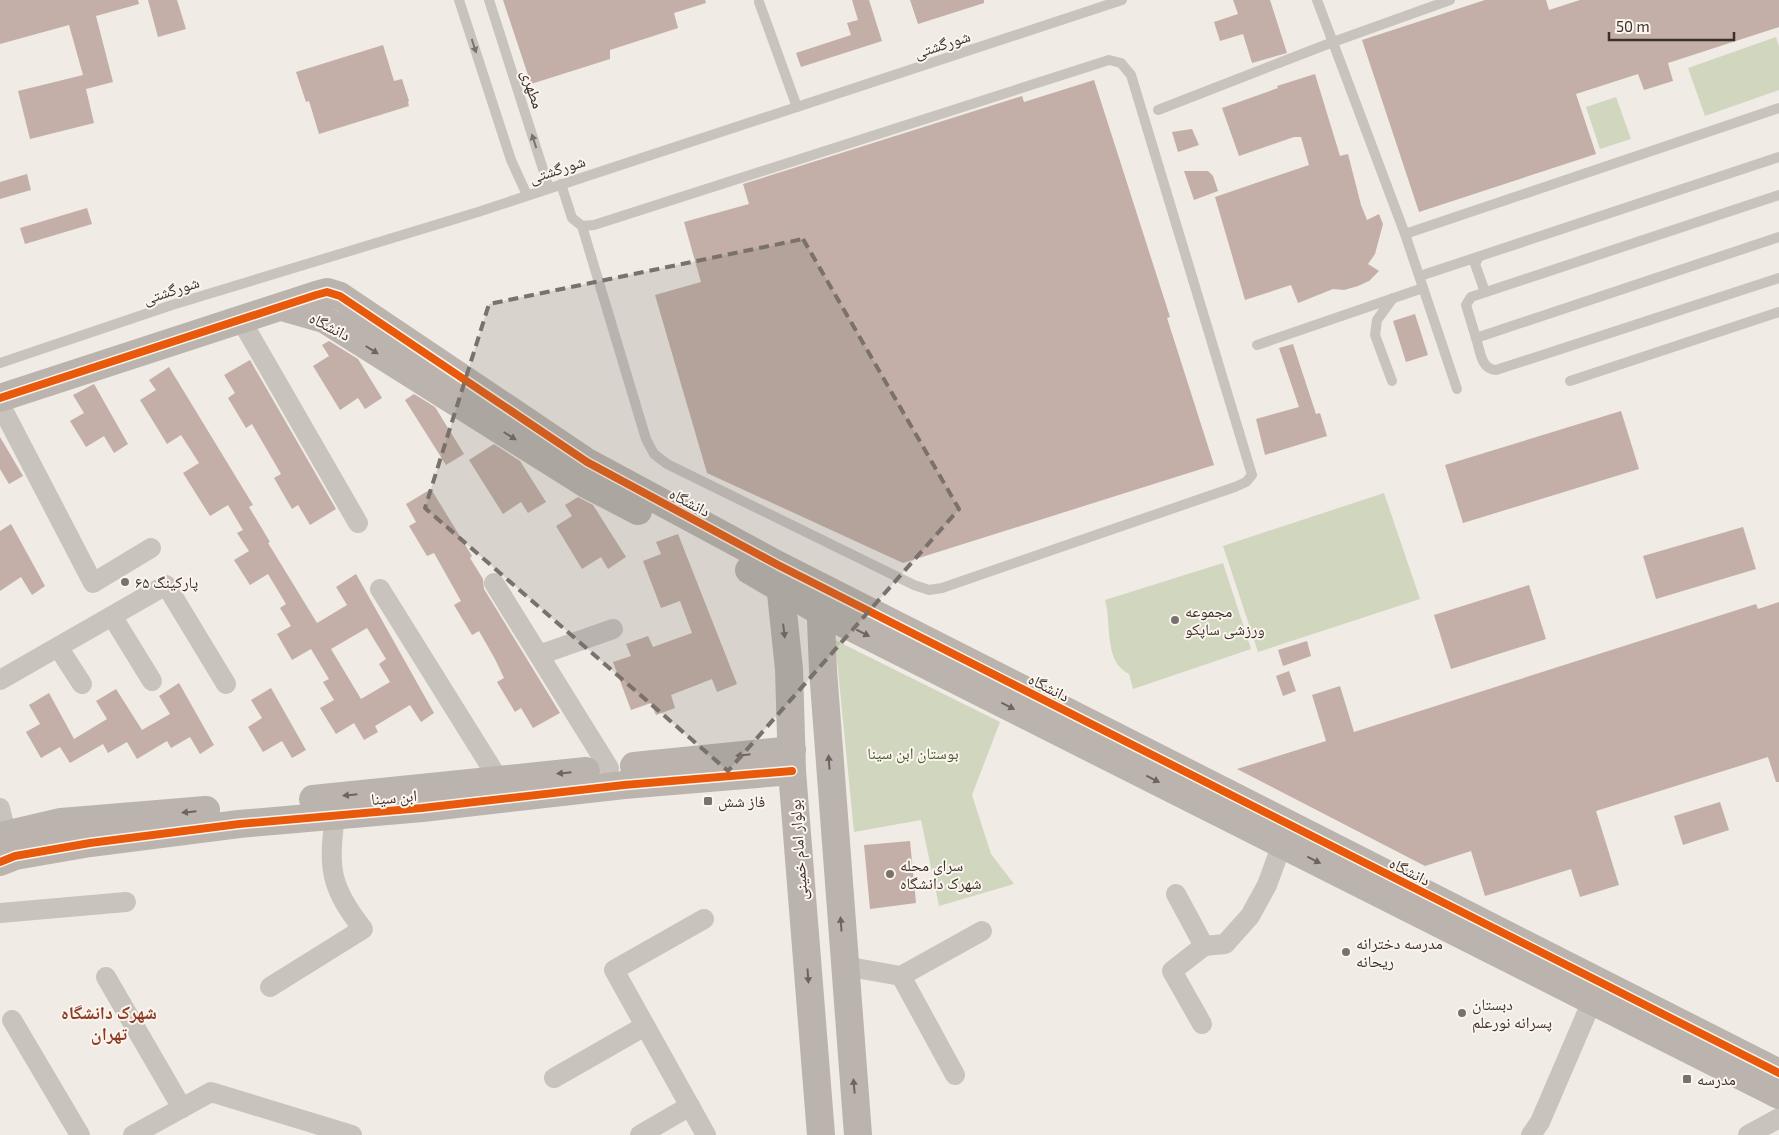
<svg xmlns="http://www.w3.org/2000/svg" width="1779" height="1135" font-family="'Exo 2','Noto Naskh Arabic',sans-serif">
	<style>
		.green { fill: #d1d6bf }
		.building { fill: #c3afa7; fill-rule: evenodd }
		.lines { fill: none; stroke-linecap: round; stroke-linejoin: round }
		.lane { stroke: #c9c3be; stroke-width: 10 }
		.street { stroke: #c9c3be; stroke-width: 20 }
		.secondary { stroke: #bab3ae; stroke-width: 28 }
		.cycleway-casing { stroke: #fbf5ee; stroke-width: 11 }
		.cycleway { stroke: #e8590c; stroke-width: 8 }
		.oneway { fill: #7b726d }
		.oneway2 { fill: #6e645f }
		.marked { fill: #7a716c; fill-opacity: 0.2; stroke: #7a716c; stroke-width: 4; stroke-dasharray: 10 6; stroke-linejoin: round }
		.poi-dot { fill: #7a716c; stroke: #fbf5ee; stroke-width: 2 }
		.labels { text-anchor: middle; stroke-width: 4; stroke-linejoin: round; paint-order: stroke }
		.street-label { font-size: 16px; fill: #3b302b; stroke: #fbf5ee }
		.poi-label { font-size: 16px; fill: #3b302b; stroke: #fbf5ee; text-anchor: start }
		.park-label { font-size: 16px; fill: #4a5a2e; stroke: #fbf5ee }
		.neighbourhood-label { font-size: 18px; font-weight: bold; fill: #8c3b22; stroke: #fbf5ee }
	</style>
	<rect width="100%" height="100%" fill="#f0ebe5"/>
	<g class="green">
		<path d="M 1776,37 L 1779,46 L 1779,90 L 1705,116 L 1688,68 Z"/>
		<path d="M 1616,97 L 1631,139 L 1600,149 L 1586,107 Z"/>
		<path d="M 1384,493 L 1420,599 L 1258,652 L 1223,546 Z"/>
		<path d="M 1223,563 L 1251,649 L 1133,689 L 1129,674 C 1103,661 1112,623 1105,600 Z"/>
		<path d="M 835,640 L 1000,722 L 972,795 L 991,854 L 1014,884 L 939,906 L 921,820 L 854,832 Z"/>
	</g>
	<g class="building">
		<path d="M 0,0 L 138,0 L 139,4 L 96,16 L 113,82 L 86,89 L 94,123 L 30,139 L 18,91 L 83,75 L 69,25 L 0,44 Z"/>
		<path d="M 148,0 L 177,0 L 186,29 L 158,37 Z"/>
		<path d="M 503,0 L 705,0 L 706,3 L 674,13 L 678,28 L 610,50 L 610,59 L 531,84 Z"/>
		<path d="M 852,0 L 869,0 L 882,41 L 801,67 L 796,53 L 851,35 L 847,23 L 858,20 Z"/>
		<path d="M 910,0 L 984,0 L 984,3 L 918,24 Z"/>
		<path d="M 1233,0 L 1270,0 L 1287,53 L 1252,63 L 1243,34 L 1220,41 L 1214,22 L 1238,14 Z"/>
		<path d="M 1485,0 L 1546,0 L 1549,10 L 1580,0 L 1779,0 L 1779,27 L 1668,63 L 1673,81 L 1644,90 L 1638,74 L 1576,94 L 1596,154 L 1419,212 L 1362,40 Z"/>
		<path d="M 383,45 L 394,81 L 402,79 L 409,101 L 408,102 L 409,106 L 319,134 L 309,101 L 306,102 L 296,72 Z"/>
		<path d="M 1315,74 L 1340,156 L 1348,154 L 1361,205 L 1367,220 L 1379,214 L 1383,224 L 1375,254 L 1368,264 L 1379,271 L 1369,281 L 1358,286 L 1344,290 L 1333,289 L 1298,303 L 1291,285 L 1245,300 L 1215,197 L 1309,165 L 1301,137 L 1294,137 L 1239,156 L 1222,108 L 1278,88 L 1277,86 Z"/>
		<path d="M 1094,80 L 1170,317 L 1167,318 L 1214,465 L 903,563 L 707,473 L 655,295 L 701,282 L 684,222 L 749,204 L 743,184 L 1022,96 L 1024,102 Z"/>
		<path d="M 1192,129 L 1199,145 L 1178,152 L 1172,132 Z"/>
		<path d="M 1184,171 L 1208,171 L 1213,176 L 1218,191 L 1194,200 Z"/>
		<path d="M 27,174 L 31,190 L 0,199 L 0,182 Z"/>
		<path d="M 87,208 L 92,224 L 25,244 L 20,228 Z"/>
		<path d="M 1415,314 L 1428,355 L 1406,362 L 1393,321 Z"/>
		<path d="M 329,341 L 358,359 L 382,398 L 365,409 L 358,398 L 340,410 L 313,366 L 329,356 L 322,345 Z"/>
		<path d="M 1293,344 L 1316,414 L 1320,413 L 1327,436 L 1265,455 L 1256,419 L 1299,407 L 1279,348 Z"/>
		<path d="M 250,360 L 336,509 L 310,525 L 298,505 L 292,509 L 274,478 L 281,474 L 252,424 L 246,428 L 228,398 L 235,393 L 224,375 Z"/>
		<path d="M 169,367 L 253,505 L 249,507 L 270,542 L 268,543 L 317,623 L 347,605 L 336,587 L 356,574 L 434,713 L 421,722 L 410,705 L 375,726 L 378,732 L 364,740 L 354,723 L 336,734 L 320,708 L 334,700 L 323,682 L 329,679 L 311,649 L 292,660 L 277,634 L 291,626 L 280,608 L 286,604 L 268,574 L 250,585 L 234,560 L 249,551 L 237,533 L 243,530 L 228,505 L 210,516 L 183,473 L 199,463 L 181,435 L 167,444 L 140,400 L 156,390 L 149,380 ZM 367,628 L 386,659 L 379,664 L 390,682 L 361,699 L 331,649 Z"/>
		<path d="M 94,384 L 128,444 L 114,453 L 104,436 L 86,447 L 70,421 L 84,413 L 73,395 Z"/>
		<path d="M 414,394 L 435,407 L 464,454 L 446,465 L 405,400 Z"/>
		<path d="M 1621,411 L 1639,469 L 1463,523 L 1445,465 Z"/>
		<path d="M 0,437 L 23,476 L 9,484 L 0,469 Z"/>
		<path d="M 494,444 L 520,461 L 546,502 L 528,513 L 521,502 L 503,514 L 469,460 Z"/>
		<path d="M 431,489 L 472,556 L 470,558 L 483,579 L 484,589 L 560,713 L 533,728 L 521,708 L 515,712 L 497,682 L 504,678 L 495,659 L 479,631 L 472,635 L 454,605 L 461,601 L 434,553 L 427,556 L 409,526 L 416,522 L 406,504 Z"/>
		<path d="M 578,497 L 593,505 L 626,557 L 608,569 L 601,557 L 582,569 L 556,526 L 572,516 L 565,505 Z"/>
		<path d="M 11,524 L 45,586 L 32,595 L 21,577 L 0,591 L 0,531 Z"/>
		<path d="M 1743,527 L 1756,569 L 1656,599 L 1643,556 Z"/>
		<path d="M 678,534 L 737,684 L 717,692 L 712,679 L 671,695 L 675,708 L 656,715 L 651,703 L 631,710 L 613,662 L 631,656 L 626,644 L 648,636 L 653,647 L 692,633 L 680,601 L 661,608 L 643,561 L 661,554 L 656,542 Z"/>
		<path d="M 1529,585 L 1546,639 L 1451,669 L 1434,615 Z"/>
		<path d="M 1779,602 L 1779,782 L 1776,782 L 1768,757 L 1596,811 L 1619,885 L 1580,897 L 1571,869 L 1485,896 L 1471,851 L 1425,866 L 1237,769 L 1326,741 L 1312,695 L 1340,686 L 1354,732 L 1756,604 L 1758,609 Z"/>
		<path d="M 1307,641 L 1311,656 L 1283,666 L 1278,650 Z"/>
		<path d="M 1289,671 L 1296,691 L 1283,696 L 1276,676 Z"/>
		<path d="M 179,683 L 214,745 L 200,754 L 190,737 L 171,748 L 167,741 L 137,759 L 127,742 L 108,753 L 103,744 L 70,763 L 60,747 L 41,758 L 26,732 L 40,724 L 29,705 L 49,693 L 74,739 L 107,719 L 96,701 L 116,689 L 142,730 L 170,714 L 159,696 Z"/>
		<path d="M 271,688 L 306,750 L 292,758 L 282,741 L 263,752 L 248,727 L 262,718 L 251,700 Z"/>
		<path d="M 1720,802 L 1729,830 L 1683,845 L 1674,816 Z"/>
		<path d="M 910,841 L 916,903 L 870,909 L 864,845 Z"/>
	</g>
	<g class="lines">
		<g class="lane">
			<path d="M 459,0 L 511,160 L 527,195"/>
			<path d="M 489,0 L 549,188"/>
			<path d="M 1317,0 L 1405,234 L 1457,389"/>
			<path d="M 759,2 L 797,107"/>
			<path d="M 1158,110 L 1333,42 L 1450,0"/>
			<path d="M 561,184 L 572,218 L 582,226 L 594,225 L 1109,60 L 1121,63 L 1131,75 L 1252,475 L 1246,482 L 1235,487 L 942,588 L 929,590 L 914,585 L 667,464 L 654,454 L 646,439 L 582,226"/>
			<path d="M 1779,195 L 1471,297 L 1466,305 L 1476,338 L 1779,237"/>
			<path d="M 1405,234 L 1779,108"/>
			<path d="M 1478,258 L 1475,264 L 1485,292"/>
			<path d="M 1420,276 L 1779,157"/>
			<path d="M 1476,338 C 1480,350 1481,370 1496,370 L 1779,278"/>
			<path d="M 1257,345 L 1423,288"/>
			<path d="M 0,363 L 172,305 L 478,212 L 1122,0"/>
			<path d="M 1392,381 L 1375,335 L 1377,320 L 1393,298"/>
			<path d="M 1570,381 L 1779,312"/>
		</g>
		<g class="street">
			<path d="M 241,320 L 358,523"/>
			<path d="M 0,404 L 93,583 L 151,548"/>
			<path d="M 494,583 L 609,768"/>
			<path d="M 380,589 L 499,780"/>
			<path d="M 112,616 L 152,681"/>
			<path d="M 58,647 L 82,684"/>
			<path d="M 539,655 L 613,629"/>
			<path d="M 0,680 L 166,585 L 226,684"/>
			<path d="M 0,808 L 6,833"/>
			<path d="M 1176,894 L 1204,946 L 1225,944 L 1250,916 L 1267,885 L 1282,844"/>
			<path d="M 0,913 L 126,902"/>
			<path d="M 704,919 L 614,970 L 706,1135"/>
			<path d="M 844,966 L 901,976 L 982,931"/>
			<path d="M 901,976 L 955,1075"/>
			<path d="M 106,977 L 182,1108"/>
			<path d="M 270,987 L 363,929 C 330,887 328,869 335,816"/>
			<path d="M 12,1020 L 80,1135"/>
			<path d="M 1202,1024 L 1172,971 L 1204,946"/>
			<path d="M 554,1078 L 645,1026"/>
			<path d="M 133,1135 L 211,1092 L 352,1135"/>
			<path d="M 640,1135 L 690,1106"/>
			<path d="M 1531,1135 L 1540,1122 L 1592,1001"/>
			<path d="M 1748,1135 L 1779,1118"/>
		</g>
		<g class="secondary">
			<path d="M 282,307 L 324,319 L 586,484 L 638,511"/>
			<path d="M 0,398 L 316,295 L 327,292 L 340,296 L 587,462 L 778,565 L 1779,1073"/>
			<path d="M 749,570 L 819,611 L 1779,1095"/>
			<path d="M 779,574 L 789,669 L 792,771 L 821,1135"/>
			<path d="M 820,595 L 823,670 L 858,1135"/>
			<path d="M 634,766 L 792,750"/>
			<path d="M 313,799 L 586,771"/>
			<path d="M 0,836 L 61,822 L 206,810"/>
			<path d="M 0,862 L 15,856 L 90,843 L 239,824 L 422,808 L 624,785 L 792,771"/>
		</g>
		<defs>
			<g id="cycleway">
				<path d="M 0,398 L 316,295 L 327,292 L 340,296 L 587,462 L 778,565 L 1779,1073"/>
				<path d="M 0,862 L 15,856 L 90,843 L 239,824 L 422,808 L 624,785 L 792,771"/>
			</g>
		</defs>
		<use href="#cycleway" class="cycleway-casing"/>
		<use href="#cycleway" class="cycleway"/>
	</g>
	<defs><path id="oneway-solid" d="M-6-.8H1V-3.2L6.5 0L1 3.2V.8H-6Z" transform="scale(1.25)"/></defs>
	<g class="oneway">
		<use href="#oneway-solid" transform="translate(474 46) rotate(72)"/>
		<use href="#oneway-solid" transform="translate(534 141) rotate(-108)"/>
	</g>
	<g class="oneway2">
		<use href="#oneway-solid" transform="translate(372 350) rotate(32)"/>
		<use href="#oneway-solid" transform="translate(510 436) rotate(32)"/>
		<use href="#oneway-solid" transform="translate(784 631) rotate(83)"/>
		<use href="#oneway-solid" transform="translate(863 633) rotate(27)"/>
		<use href="#oneway-solid" transform="translate(1008 706) rotate(27)"/>
		<use href="#oneway-solid" transform="translate(743 755) rotate(174)"/>
		<use href="#oneway-solid" transform="translate(829 762) rotate(-94)"/>
		<use href="#oneway-solid" transform="translate(564 773) rotate(174)"/>
		<use href="#oneway-solid" transform="translate(1153 779) rotate(27)"/>
		<use href="#oneway-solid" transform="translate(350 795) rotate(174)"/>
		<use href="#oneway-solid" transform="translate(189 812) rotate(174)"/>
		<use href="#oneway-solid" transform="translate(1314 860) rotate(27)"/>
		<use href="#oneway-solid" transform="translate(841 924) rotate(-94)"/>
		<use href="#oneway-solid" transform="translate(808 976) rotate(86)"/>
		<use href="#oneway-solid" transform="translate(854 1086) rotate(-95)"/>
	</g>
	<path class="marked" d="M 803,239 L 959,509 L 728,771 L 425,508 L 489,304 Z"/>
	<g class="poi-dot">
		<circle cx="125" cy="582" r="5"/>
		<circle cx="1175" cy="620" r="5"/>
		<rect x="703" y="796" width="10" height="10" rx="2.5"/>
		<circle cx="890" cy="874" r="5"/>
		<circle cx="1346" cy="952" r="5"/>
		<circle cx="1462" cy="1013" r="5"/>
		<rect x="1682" y="1074" width="10" height="10" rx="2.5"/>
	</g>
	<g class="labels">
		<g class="street-label">
			<text transform="translate(942 44) rotate(-18)" y="6">شورگشتی</text>
			<text transform="translate(533 89) rotate(72)" y="6">مطهری</text>
			<text transform="translate(557 169) rotate(-18)" y="6">شورگشتی</text>
			<text transform="translate(171 290) rotate(-18)" y="6">شورگشتی</text>
			<text transform="translate(330 326) rotate(27)" y="6">دانشگاه</text>
			<text transform="translate(690 502) rotate(28)" y="6">دانشگاه</text>
			<text transform="translate(1049 687) rotate(27)" y="6">دانشگاه</text>
			<text transform="translate(394 797) rotate(-5)" y="6">ابن سینا</text>
			<text transform="translate(798 850) rotate(-94)" y="6">بولوار امام خمینی</text>
			<text transform="translate(1410 871) rotate(27)" y="6">دانشگاه</text>
		</g>
		<g class="poi-label">
			<text x="135" y="588">پارکینگ ۶۵</text>
			<text x="1185" y="617">مجموعه<tspan x="1185" dy="18">ورزشی ساپکو</tspan></text>
			<text x="718" y="807">فاز شش</text>
			<text x="900" y="871">سرای محله<tspan x="900" dy="18">شهرک دانشگاه</tspan></text>
			<text x="1356" y="949">مدرسه دخترانه<tspan x="1356" dy="18">ریحانه</tspan></text>
			<text x="1472" y="1010">دبستان<tspan x="1472" dy="18">پسرانه نورعلم</tspan></text>
			<text x="1697" y="1085">مدرسه</text>
		</g>
		<g class="park-label">
			<text x="913" y="759">بوستان ابن سینا</text>
		</g>
		<g class="neighbourhood-label">
			<text x="109" y="1019">شهرک دانشگاه<tspan x="109" dy="21">تهران</tspan></text>
		</g>
	</g>
	<path d="M1609 32v8h125v-8" fill="none" stroke="#3b302b" stroke-width="2.5"/>
	<text x="1616" y="32" font-size="15" fill="#3b302b" stroke="#fbf5ee" stroke-width="4" paint-order="stroke">50 m</text>
</svg>
